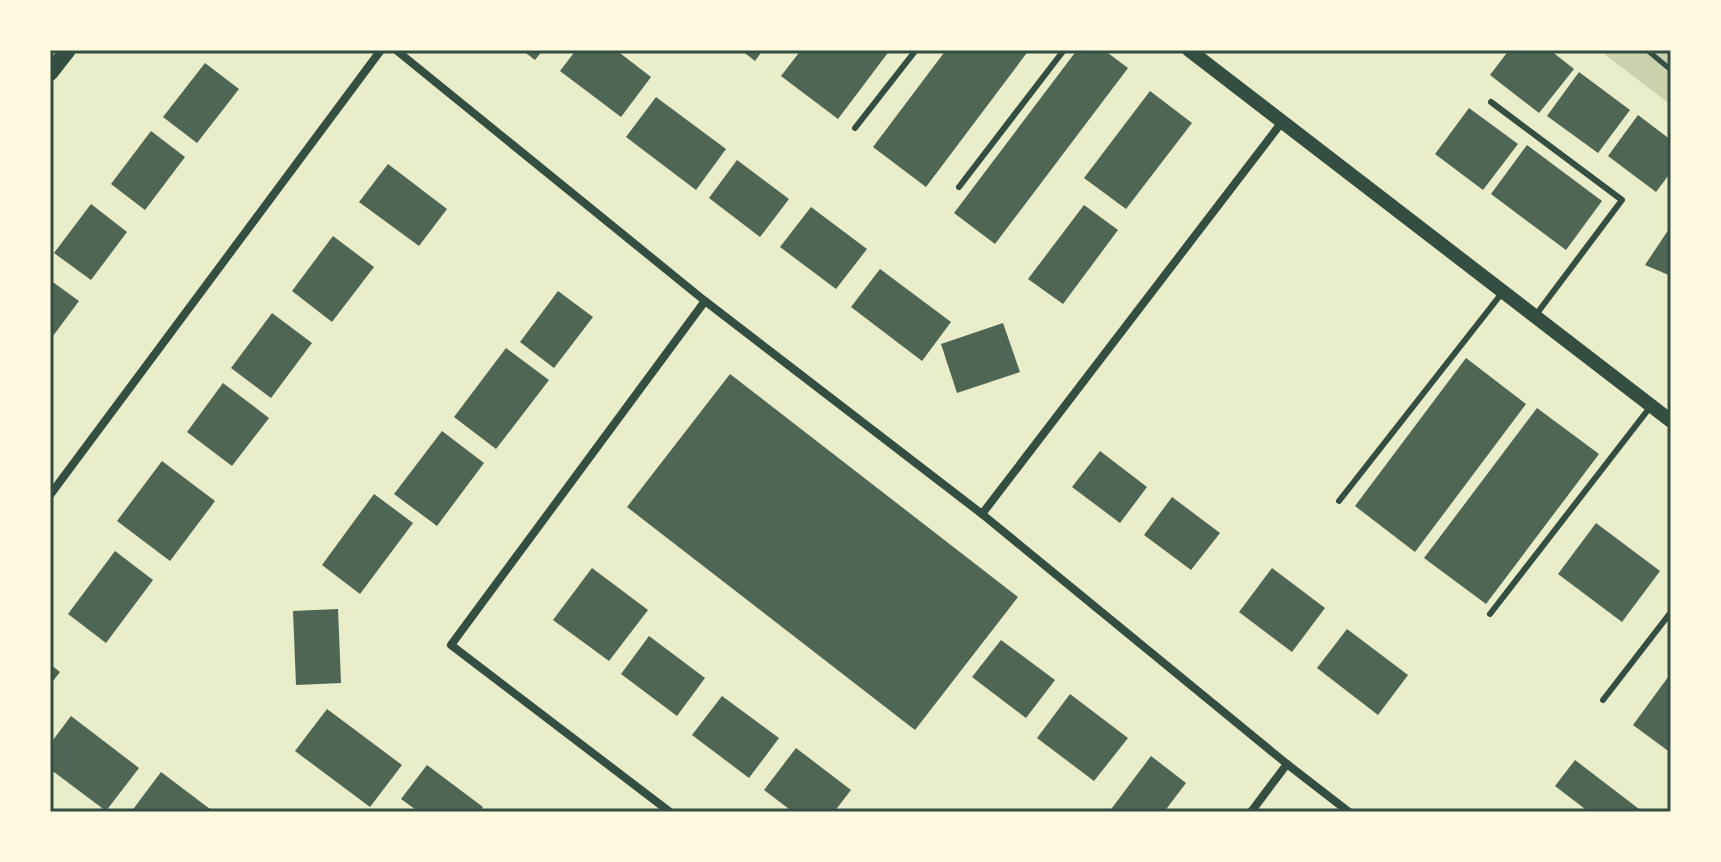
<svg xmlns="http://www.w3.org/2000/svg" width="1721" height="862" font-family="'Open Sans',sans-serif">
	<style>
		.green { fill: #cad2ad }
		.building { fill: #4f6655 }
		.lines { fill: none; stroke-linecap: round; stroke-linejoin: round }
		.path { stroke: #344e41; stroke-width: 5 }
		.service { stroke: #344e41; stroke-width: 6 }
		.minor { stroke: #344e41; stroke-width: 8 }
		.tertiary { stroke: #344e41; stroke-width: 14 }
		.secondary { stroke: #344e41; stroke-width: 16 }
		.neatline { fill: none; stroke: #344e41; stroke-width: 3 }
	</style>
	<rect width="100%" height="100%" fill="#e9edc9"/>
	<path class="green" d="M 1599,50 L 1671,50 L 1671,105 Z"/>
	<g class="building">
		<path d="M 522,50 L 543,50 L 535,60 Z"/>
		<path d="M 576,50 L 616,50 L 651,77 L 621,117 L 560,71 Z"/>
		<path d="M 741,50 L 763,50 L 755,61 Z"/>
		<path d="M 801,50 L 890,50 L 838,119 L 781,76 Z"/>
		<path d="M 946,50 L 1029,50 L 926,187 L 873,147 Z"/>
		<path d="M 1077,50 L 1104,50 L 1128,68 L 995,244 L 954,213 Z"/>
		<path d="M 1509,50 L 1550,50 L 1574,69 L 1539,113 L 1490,75 Z"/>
		<path d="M 205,63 L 239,89 L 197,143 L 163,117 Z"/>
		<path d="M 1579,72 L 1630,110 L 1598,153 L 1547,116 Z"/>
		<path d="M 1150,91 L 1192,123 L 1126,209 L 1084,178 Z"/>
		<path d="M 656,97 L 726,149 L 696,190 L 626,137 Z"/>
		<path d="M 1469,108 L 1518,144 L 1483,190 L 1435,154 Z"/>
		<path d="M 1638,115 L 1671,140 L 1671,172 L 1656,192 L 1608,156 Z"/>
		<path d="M 151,131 L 185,157 L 145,210 L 111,184 Z"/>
		<path d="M 1527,145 L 1602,201 L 1566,250 L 1491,194 Z"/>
		<path d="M 737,160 L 789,199 L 760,237 L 709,198 Z"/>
		<path d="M 388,164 L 447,209 L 419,246 L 359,202 Z"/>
		<path d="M 91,204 L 127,232 L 91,280 L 54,253 Z"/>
		<path d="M 1084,205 L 1118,230 L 1063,304 L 1028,279 Z"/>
		<path d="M 811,207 L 867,249 L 836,289 L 780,247 Z"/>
		<path d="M 1671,226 L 1671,276 L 1645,265 Z"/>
		<path d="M 333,236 L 374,267 L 332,322 L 292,291 Z"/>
		<path d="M 880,269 L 951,322 L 922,361 L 851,307 Z"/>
		<path d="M 50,280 L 79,301 L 50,340 Z"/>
		<path d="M 558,291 L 593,317 L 554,368 L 520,342 Z"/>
		<path d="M 272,313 L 312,343 L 271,398 L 231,368 Z"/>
		<path d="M 1003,323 L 1020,372 L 957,393 L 941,344 Z"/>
		<path d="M 506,348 L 549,380 L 496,449 L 454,417 Z"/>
		<path d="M 1466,358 L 1526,404 L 1415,552 L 1355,506 Z"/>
		<path d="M 730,374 L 1018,597 L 915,730 L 627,507 Z"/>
		<path d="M 223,383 L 269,418 L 232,466 L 187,432 Z"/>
		<path d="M 1537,408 L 1599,454 L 1486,604 L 1424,558 Z"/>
		<path d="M 442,431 L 484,463 L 437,526 L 394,494 Z"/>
		<path d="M 1100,451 L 1147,487 L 1120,523 L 1072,487 Z"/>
		<path d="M 162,461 L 215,501 L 170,561 L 117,521 Z"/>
		<path d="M 374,494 L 413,523 L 360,594 L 322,565 Z"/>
		<path d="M 1172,497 L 1220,533 L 1191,570 L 1144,535 Z"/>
		<path d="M 1596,523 L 1660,571 L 1622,622 L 1558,574 Z"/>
		<path d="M 115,551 L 153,580 L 106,643 L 68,614 Z"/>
		<path d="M 592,568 L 648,610 L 609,661 L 553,620 Z"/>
		<path d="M 1272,568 L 1325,608 L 1292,652 L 1239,612 Z"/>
		<path d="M 338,609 L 341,683 L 296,685 L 293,611 Z"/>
		<path d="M 1347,629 L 1408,675 L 1378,715 L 1317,668 Z"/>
		<path d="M 649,636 L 705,678 L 677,716 L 621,674 Z"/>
		<path d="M 1001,640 L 1055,680 L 1026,718 L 972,677 Z"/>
		<path d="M 50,664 L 60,672 L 50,685 Z"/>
		<path d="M 1671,673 L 1671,753 L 1633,725 Z"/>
		<path d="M 1070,694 L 1128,738 L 1094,781 L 1037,738 Z"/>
		<path d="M 722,696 L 779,738 L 749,778 L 692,735 Z"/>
		<path d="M 327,709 L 402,765 L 370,807 L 295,751 Z"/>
		<path d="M 71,716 L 139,768 L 106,811 L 50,769 L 50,744 Z"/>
		<path d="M 796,748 L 851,790 L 834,812 L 793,812 L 764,790 Z"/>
		<path d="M 1151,756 L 1186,783 L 1164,812 L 1109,812 Z"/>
		<path d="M 1575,760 L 1643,812 L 1589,812 L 1555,786 Z"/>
		<path d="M 427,765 L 483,807 L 479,812 L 419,812 L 401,799 Z"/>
		<path d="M 161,772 L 210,809 L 208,812 L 131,812 Z"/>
	</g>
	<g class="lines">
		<path class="path" d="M 1647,50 L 1671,70"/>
		<g class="service">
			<path d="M 1491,102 L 1622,200 L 1535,316"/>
			<path d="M 855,128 L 916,50"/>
			<path d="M 959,187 L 1064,50"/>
			<path d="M 1339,501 L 1502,293"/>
			<path d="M 1490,614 L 1651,406"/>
			<path d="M 1603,700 L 1671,612"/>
		</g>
		<g class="minor">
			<path d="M 396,50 L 705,301 L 982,514 L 1287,764 L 1349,812"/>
			<path d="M 50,495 L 381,50"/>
			<path d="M 982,514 L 1282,122"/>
			<path d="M 670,812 L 451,645 L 705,301"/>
			<path d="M 1251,812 L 1287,764"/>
		</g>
		<path class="tertiary" d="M 1189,50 L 1671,421"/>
		<path class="secondary" d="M 50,73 L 68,50"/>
	</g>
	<rect width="1721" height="862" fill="none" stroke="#fefae0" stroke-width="104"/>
	<rect x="52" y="52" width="1617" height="758" class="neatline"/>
</svg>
